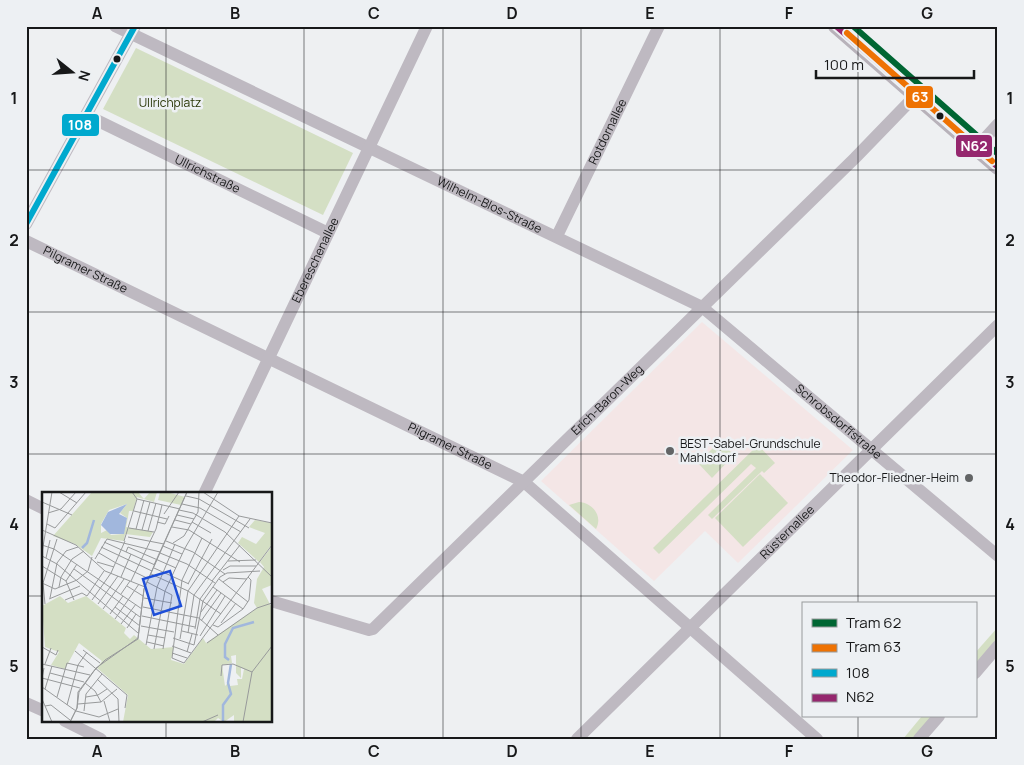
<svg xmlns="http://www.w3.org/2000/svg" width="1024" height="765" font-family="Manrope,sans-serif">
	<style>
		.education { fill: #f4e6e6 }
		.green { fill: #d4dfc4 }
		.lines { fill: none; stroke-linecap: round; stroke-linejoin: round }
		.minor { stroke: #beb9c1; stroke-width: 12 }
		.major { stroke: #b8b2ba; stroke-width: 16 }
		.bus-1-casing { stroke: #edf0f3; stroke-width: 10 }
		.bus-2-casing { stroke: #edf0f3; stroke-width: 10 }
		.bus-1 { stroke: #00a9ce; stroke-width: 6 }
		.bus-2 { stroke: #95276e; stroke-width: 6 }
		.tram-1-casing { stroke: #edf0f3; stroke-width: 10 }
		.tram-2-casing { stroke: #edf0f3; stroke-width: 10 }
		.tram-1 { stroke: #063; stroke-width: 6 }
		.tram-2 { stroke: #ee7203; stroke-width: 6 }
		.grid { fill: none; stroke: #171819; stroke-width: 1; stroke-opacity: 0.55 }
		.bus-dot { fill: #171819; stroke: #edf0f3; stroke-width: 2 }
		.poi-dot { fill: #626465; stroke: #edf0f3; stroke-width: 2 }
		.labels { text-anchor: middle; stroke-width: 5; stroke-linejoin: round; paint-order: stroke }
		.park-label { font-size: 12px; fill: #283505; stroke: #edf0f3 }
		.street-label { font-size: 12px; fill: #171819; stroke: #edf0f3 }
		.poi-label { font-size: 12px; fill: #171819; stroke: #edf0f3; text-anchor: start }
		.inset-river { fill: none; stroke: #a1b7dd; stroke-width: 2.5 }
		.inset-road { fill: none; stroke: #989a9b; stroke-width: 1 }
		.view { fill: #1d4ed8; fill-opacity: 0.15; stroke: #1d4ed8; stroke-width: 2.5 }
		.inset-edge { fill: none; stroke: #171819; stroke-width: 2.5 }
		.line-badge { stroke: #edf0f3; stroke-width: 2 }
		.badge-label { font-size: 14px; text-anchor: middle; font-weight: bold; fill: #fff }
		.neatline { fill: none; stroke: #171819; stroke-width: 2 }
		.grid-label { font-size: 16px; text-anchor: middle; font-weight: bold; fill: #171819 }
	</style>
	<rect width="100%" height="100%" fill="#eef0f2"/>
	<path class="education" d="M 702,322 L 853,450 L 738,563 L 705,531 L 654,581 L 541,481 Z"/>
	<g class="green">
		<path d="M 136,48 L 353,153 L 323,215 L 103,109 Z"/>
		<path d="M 720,441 L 734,455 L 712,478 L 698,463 Z"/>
		<path d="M 758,445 L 775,463 L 764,473 L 762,471 L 712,519 L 708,515 L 756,468 L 751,464 L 659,554 L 653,548 Z"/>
		<path d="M 760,474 L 788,503 L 743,547 L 715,518 Z"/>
		<path d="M 579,502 C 593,503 603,516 596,529 L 569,505 Z"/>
		<path d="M 998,627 L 998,638 L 975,665 L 975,653 Z"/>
		<path d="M 922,716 L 932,716 L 913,739 L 903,739 Z"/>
	</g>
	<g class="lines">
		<g class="minor">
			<path id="s1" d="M 115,26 L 702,307 L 998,556"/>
			<path id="s2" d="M 86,115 L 328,233"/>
			<path d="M 976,148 L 998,124"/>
			<path d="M 26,224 L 135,26"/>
			<path id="s3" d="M 557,236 L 659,26"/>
			<path id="s4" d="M 26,241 L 524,482 L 817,739"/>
			<path id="s5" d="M 204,494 L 427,26"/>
			<path d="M 26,500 L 44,509"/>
			<path id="s6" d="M 271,601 L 369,630 L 373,629 L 855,158 L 916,95"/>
			<path d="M 975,673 L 998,646"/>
			<path d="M 26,703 L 44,711"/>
			<path d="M 65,721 L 101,739"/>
			<path id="s7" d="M 577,739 L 998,325"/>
			<path d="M 919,739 L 939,716"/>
		</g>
		<path class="major" d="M 836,26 L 998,167"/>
		<defs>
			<path id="bus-1" d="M 26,224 L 135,26"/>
			<path id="bus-2" d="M 836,26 L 998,167"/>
		</defs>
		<use href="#bus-1" class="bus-1-casing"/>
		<use href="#bus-2" class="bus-2-casing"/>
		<use href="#bus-1" class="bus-1"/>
		<use href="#bus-2" class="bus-2"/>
		<defs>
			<path id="tram-1" d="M 853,26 L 998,154"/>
			<path id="tram-2" d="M 847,33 L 992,161"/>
		</defs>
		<use href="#tram-1" class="tram-1-casing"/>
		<use href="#tram-2" class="tram-2-casing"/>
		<use href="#tram-1" class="tram-1"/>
		<use href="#tram-2" class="tram-2"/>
	</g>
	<path class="grid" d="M 166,26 L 166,494M 304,26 L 304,739M 443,26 L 443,739M 581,26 L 581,739M 720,26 L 720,739M 858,26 L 858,604M 26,170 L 998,170M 26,312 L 998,312M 26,454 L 998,454M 26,596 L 44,596M 271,596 L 998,596M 858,716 L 858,739M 166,721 L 166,739"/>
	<g class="bus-dot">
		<circle cx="117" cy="59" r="4.5"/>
		<circle cx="940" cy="116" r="4.5"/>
	</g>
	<g class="poi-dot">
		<circle cx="670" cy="451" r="5"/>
		<circle cx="969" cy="478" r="5"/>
	</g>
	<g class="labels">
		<g class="park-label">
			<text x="170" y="107">Ullrichplatz</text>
		</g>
		<g class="street-label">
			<text dy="4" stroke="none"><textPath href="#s3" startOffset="116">Rotdornallee</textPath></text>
			<text dy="4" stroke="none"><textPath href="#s2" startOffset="135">Ullrichstraße</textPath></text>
			<text dy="4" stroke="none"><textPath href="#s1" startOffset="415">Wilhelm-Blos-Straße</textPath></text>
			<text dy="4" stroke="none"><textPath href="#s5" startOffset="259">Ebereschenallee</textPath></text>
			<text dy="4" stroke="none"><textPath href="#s4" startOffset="66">Pilgramer Straße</textPath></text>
			<text dy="4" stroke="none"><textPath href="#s6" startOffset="434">Erich-Baron-Weg</textPath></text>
			<text dy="4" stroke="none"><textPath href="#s1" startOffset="829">Schrobsdorffstraße</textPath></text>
			<text dy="4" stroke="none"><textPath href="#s4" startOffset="471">Pilgramer Straße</textPath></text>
			<text dy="4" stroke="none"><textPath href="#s7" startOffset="295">Rüsternallee</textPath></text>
		</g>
		<g class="poi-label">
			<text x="680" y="448">BEST-Sabel-Grundschule<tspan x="680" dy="14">Mahlsdorf</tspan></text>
			<text x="959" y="482" text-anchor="end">Theodor-Fliedner-Heim</text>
		</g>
	</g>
	<g transform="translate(42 492)">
		<rect width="230" height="230" fill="#eef0f2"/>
		<path d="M 50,0 L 96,0 L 102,7 L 108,0 L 115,0 L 112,10 L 95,5 L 91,19 L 87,19 L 86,25 L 84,35 L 111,40 L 108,45 L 83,42 L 82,49 L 59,46 L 50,64 L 33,52 L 11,44 ZM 85,12 L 78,21 L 85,26 L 81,42 L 69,43 L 65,38 L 59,41 L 59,32 L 67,18 ZM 118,0 L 125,0 L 143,5 L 139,13 L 116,8 ZM 213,28 L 230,31 L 230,52 L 217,70 L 196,51 L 200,45 L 214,52 L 223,41 L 207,35 ZM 230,54 L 230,93 L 220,97 L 230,116 L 230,230 L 192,230 L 192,223 L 182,230 L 176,226 L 172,230 L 81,230 L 86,203 L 55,176 L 60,169 L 37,151 L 23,177 L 9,173 L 17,160 L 3,155 L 0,114 L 18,104 L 26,111 L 44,104 L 84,136 L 82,141 L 88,147 L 92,143 L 109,157 L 132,155 L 129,168 L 142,172 L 161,146 L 164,151 L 215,116 L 212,111 L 215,87 L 222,75 L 218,70 ZM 194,163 L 194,181 L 199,186 L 199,176 L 202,177 L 200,187 L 195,187 L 196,193 L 188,194 L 187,190 L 183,194 L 180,173 L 190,171 L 189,164 Z" fill="#d4dfc4" fill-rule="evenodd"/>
		<path d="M 85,12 L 77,22 L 85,26 L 82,42 L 68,42 L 59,33 L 66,20 Z" fill="#a1b7dd"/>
		<path class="inset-river" d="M 40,56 L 45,51 L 52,28M 187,168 L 183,165 L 183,152 L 191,136 L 212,130M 181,230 L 181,213 L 189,202 L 186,191 L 189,172"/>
		<path class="inset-road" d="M 17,0 L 35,11M 161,0 L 197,24 L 230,31M 144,4 L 157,7 L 207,36M 95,7 L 138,17M 0,10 L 30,23M 140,12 L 158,16 L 199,40M 137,18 L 151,21 L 183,40 L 230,85M 92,19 L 125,27M 6,21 L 19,17 L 34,0M 122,22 L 137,0M 135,23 L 152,27M 133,28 L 149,32M 115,30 L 123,32 L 127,24M 150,30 L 169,41M 5,32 L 13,36 L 44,0M 130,35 L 147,38 L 198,70M 87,36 L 112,40M 94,37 L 102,8M 0,38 L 34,53 L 63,79 L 103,95M 100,38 L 108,10M 106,39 L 114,11M 86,45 L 122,52M 160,46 L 140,88 L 130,166 L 142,171 L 230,53M 82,49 L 95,7 L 90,0M 124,49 L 151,60 L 183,82M 62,50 L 113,73M 131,51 L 142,44 L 156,20 L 157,0M 0,53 L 12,57 L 100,117M 121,54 L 140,62M 59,55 L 110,79M 84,60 L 86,55 L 134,76M 0,61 L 10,0M 57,61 L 74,71M 118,61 L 145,72 L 173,91M 0,64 L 15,72 L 96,141M 4,66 L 8,48M 53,67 L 65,47 L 118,60M 186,69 L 214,68M 55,70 L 72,75M 74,71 L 107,87M 112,73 L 145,0M 0,74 L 24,89 L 32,108M 112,76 L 147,92M 32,77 L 98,125M 181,78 L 188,74 L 214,74M 109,82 L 146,99 L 179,122M 79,85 L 89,62M 177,87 L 206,110M 24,89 L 35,72M 89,89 L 114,37 L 120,13M 170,89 L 198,53M 105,90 L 130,103 L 121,157M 181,90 L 187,86 L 205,87M 0,91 L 13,97 L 35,88 L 46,79 L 50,65M 146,92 L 170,47M 85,94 L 101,104M 17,95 L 19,85 L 30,67 L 42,59M 171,95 L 201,117M 79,102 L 88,89M 8,106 L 15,71 L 24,59 L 36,55M 102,106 L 130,111M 7,107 L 38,94M 23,108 L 40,101 L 45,104 L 62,79M 50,108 L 69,81 L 83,49M 3,112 L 1,91 L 15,47M 56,112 L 76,84M 73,115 L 98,134M 101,115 L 157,126 L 176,143M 61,117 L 82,87M 159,120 L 175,98M 68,122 L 81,104M 100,124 L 153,135M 73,127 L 97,92M 159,129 L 179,101M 179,131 L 194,111M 79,132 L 94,112M 171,133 L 176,135 L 201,117 L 207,108 L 209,88 L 206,85M 99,134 L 132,140M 85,136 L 94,122M 153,137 L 158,107 L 171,89M 140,139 L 156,143M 146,141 L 152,103 L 208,27M 106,143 L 123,146M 158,144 L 183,104M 131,146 L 152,153M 138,147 L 146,99 L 197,24M 105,150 L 122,154M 165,151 L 215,116 L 230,111M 104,153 L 115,95 L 133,52M 152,153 L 161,109 L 178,85 L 185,81 L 218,79M 130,154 L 149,161M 0,155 L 14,163 L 16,158M 112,157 L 123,99 L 143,56 L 176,0M 41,158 L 58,171M 33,159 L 85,203 L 83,216M 145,160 L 150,142M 130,161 L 145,166M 0,172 L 48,183M 3,172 L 9,156M 2,176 L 0,186 L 38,196M 8,181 L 42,190M 179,184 L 180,173 L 191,172 L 210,180M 55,187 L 76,207 L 77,230M 43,191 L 53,199 L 59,210M 0,195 L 34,219M 3,197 L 10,174M 15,205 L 25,171 L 42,175M 44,205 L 56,203 L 65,197M 0,207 L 10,230M 62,209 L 68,230M 36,212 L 59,210 L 75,197M 25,213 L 36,173 L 45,160M 3,214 L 9,213 L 28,228M 34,219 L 57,225 L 76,217M 42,219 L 44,202 L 60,182M 28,230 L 35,216 L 37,200 L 52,179 L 63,168 L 96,147 L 102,97 L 145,0M 28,230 L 35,216 L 36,200 L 54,176 L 96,146 L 102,97 L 115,67M 36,230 L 55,230M 160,230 L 176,223M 201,230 L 210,180 L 230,154"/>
		<path class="view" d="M 128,79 L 139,114 L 112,123 L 101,87 Z"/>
		<rect width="230" height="230" class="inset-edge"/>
	</g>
	<g class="line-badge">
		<rect x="905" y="85" width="29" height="24" rx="5" fill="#ee7203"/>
		<rect x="61" y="113" width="39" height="24" rx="5" fill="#00a9ce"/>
		<rect x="955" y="134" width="38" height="24" rx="5" fill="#95276e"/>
	</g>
	<g class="badge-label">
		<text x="920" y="102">63</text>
		<text x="80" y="130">108</text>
		<text x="974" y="151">N62</text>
	</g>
	<rect width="1024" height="765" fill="none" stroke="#edf0f3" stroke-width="55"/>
	<rect x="802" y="602" width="175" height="115" fill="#edf0f3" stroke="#979a9c"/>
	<rect x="812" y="619" width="25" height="8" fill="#006633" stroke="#979a9c"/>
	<text x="846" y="628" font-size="15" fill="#171819">Tram 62</text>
	<rect x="812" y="644" width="25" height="8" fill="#ee7203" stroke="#979a9c"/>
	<text x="846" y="652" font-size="15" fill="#171819">Tram 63</text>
	<rect x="812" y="669" width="25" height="8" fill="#00a9ce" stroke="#979a9c"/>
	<text x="846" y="678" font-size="15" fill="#171819">108</text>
	<rect x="812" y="694" width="25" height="8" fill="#95276e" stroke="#979a9c"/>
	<text x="846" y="702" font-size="15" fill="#171819">N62</text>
	<g transform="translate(72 72) rotate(107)" stroke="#edf0f3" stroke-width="4" paint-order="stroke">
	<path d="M0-4L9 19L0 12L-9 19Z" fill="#171819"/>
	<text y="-8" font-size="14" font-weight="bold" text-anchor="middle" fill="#171819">N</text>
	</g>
	<path d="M816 70v8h158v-8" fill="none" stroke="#171819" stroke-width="2.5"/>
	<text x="824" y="70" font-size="15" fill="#171819" stroke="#edf0f3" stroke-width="4" paint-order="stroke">100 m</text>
	<rect x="28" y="28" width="968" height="710" class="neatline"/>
	<g class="grid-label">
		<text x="97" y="19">A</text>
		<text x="235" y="19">B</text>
		<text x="374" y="19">C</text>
		<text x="512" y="19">D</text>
		<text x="650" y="19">E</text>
		<text x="789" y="19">F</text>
		<text x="927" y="19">G</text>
		<text x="14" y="104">1</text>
		<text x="1010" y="104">1</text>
		<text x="14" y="246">2</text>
		<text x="1010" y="246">2</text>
		<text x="14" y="388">3</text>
		<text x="1010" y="388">3</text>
		<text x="14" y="530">4</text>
		<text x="1010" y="530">4</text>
		<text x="14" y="672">5</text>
		<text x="1010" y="672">5</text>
		<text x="97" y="757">A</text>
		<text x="235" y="757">B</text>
		<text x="374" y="757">C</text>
		<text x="512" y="757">D</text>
		<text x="650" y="757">E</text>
		<text x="789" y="757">F</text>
		<text x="927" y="757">G</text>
	</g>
</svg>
